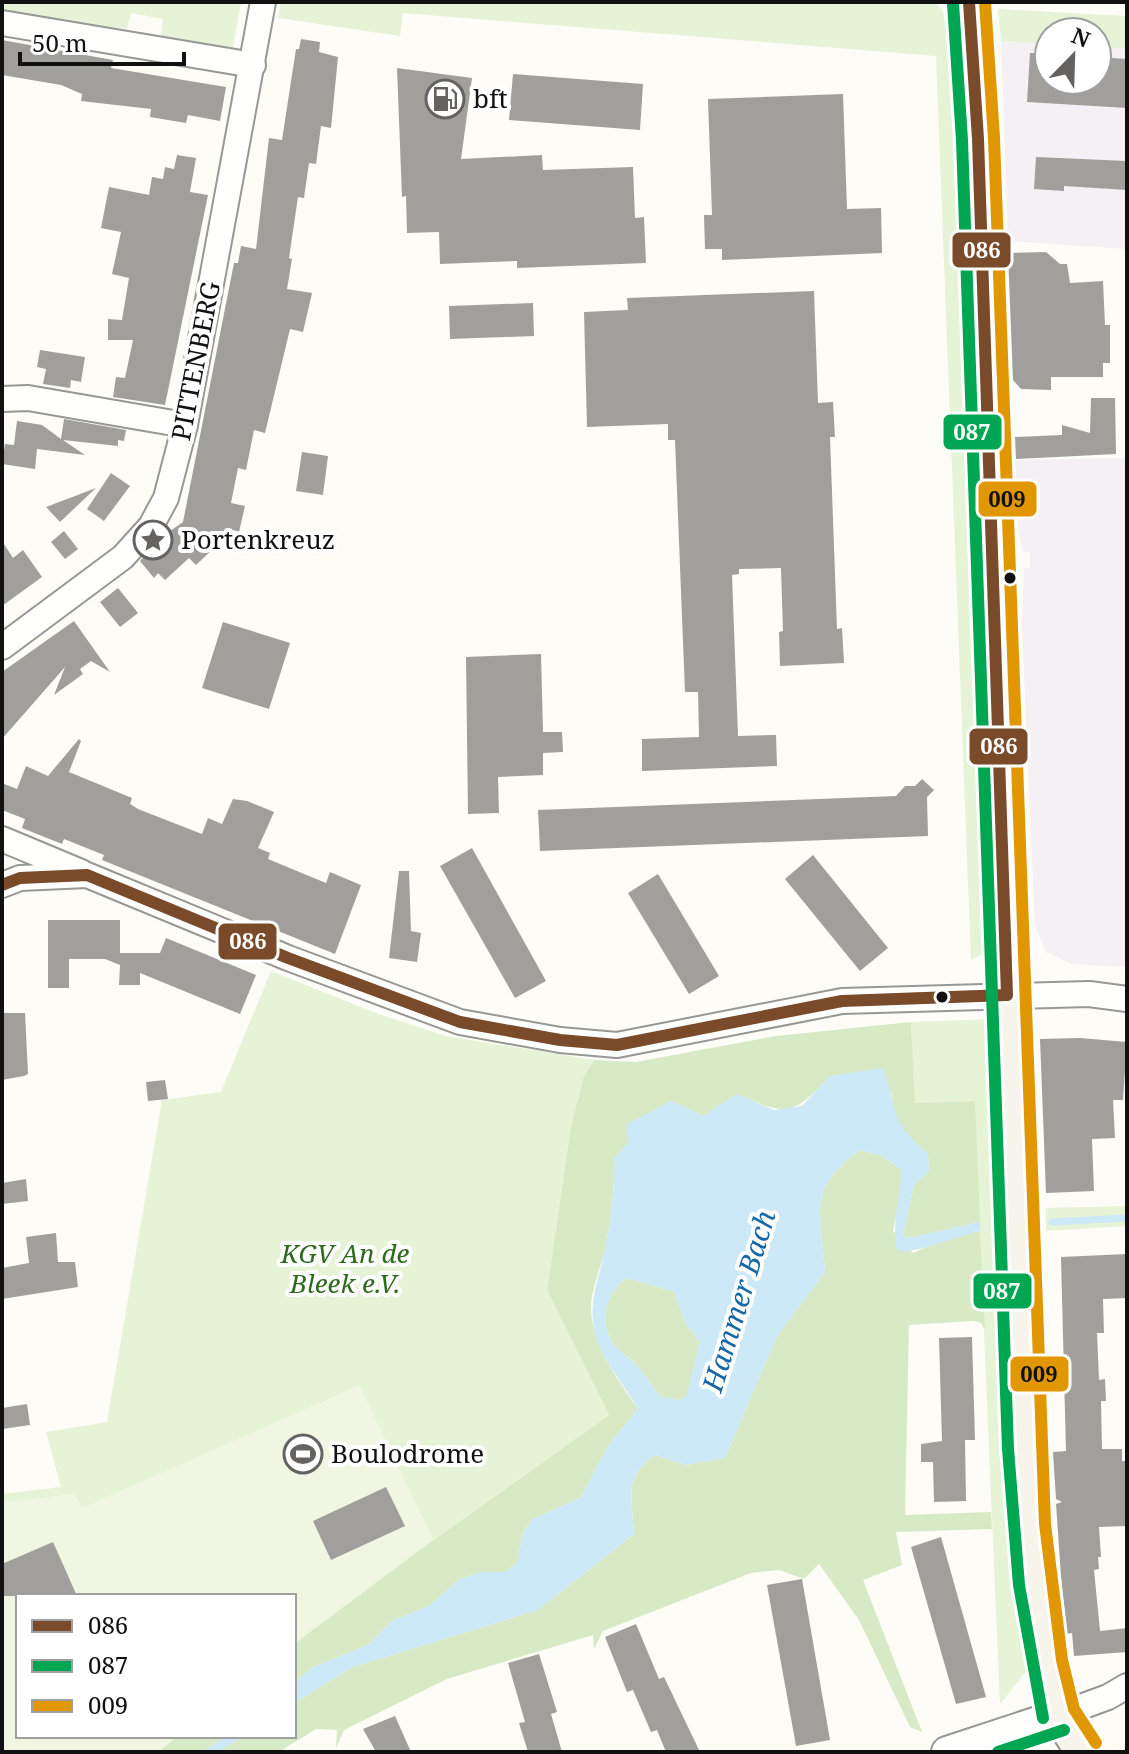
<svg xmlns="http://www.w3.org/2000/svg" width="1129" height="1754" font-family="'Noto Serif',serif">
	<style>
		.industrial { fill: #f5f0f3 }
		.green { fill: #e7f3d7 }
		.forest { fill: #d8eac5 }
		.pitch { fill: #f0f6e1 }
		.water { fill: #cde8f7; fill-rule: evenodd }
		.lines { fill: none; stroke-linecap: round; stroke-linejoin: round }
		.stream { stroke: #cde8f7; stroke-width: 7 }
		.building { fill: #a19f9c }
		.minor-casing { stroke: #979795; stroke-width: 28 }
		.tertiary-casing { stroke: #979795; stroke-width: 34 }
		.secondary-casing { stroke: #8e8d8b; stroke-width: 38 }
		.minor { stroke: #fffffe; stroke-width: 24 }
		.tertiary { stroke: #fffffe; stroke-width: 30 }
		.secondary { stroke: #f6f4eb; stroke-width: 34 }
		.bus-1-casing { stroke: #fff; stroke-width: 18 }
		.bus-2-casing { stroke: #fff; stroke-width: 18 }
		.bus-3-casing { stroke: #fff; stroke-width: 18 }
		.bus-1 { stroke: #7a4b2a; stroke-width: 12 }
		.bus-2 { stroke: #00a651; stroke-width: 12 }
		.bus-3 { stroke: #e09702; stroke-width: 12 }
		.bus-dot { fill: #111; stroke: #fff; stroke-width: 3 }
		.labels { text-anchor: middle; stroke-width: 8; stroke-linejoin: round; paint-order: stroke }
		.poi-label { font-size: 26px; fill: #111; stroke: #fff; text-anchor: start }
		.street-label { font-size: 26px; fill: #111; stroke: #fff }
		.park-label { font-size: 26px; font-style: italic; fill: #2f6b1f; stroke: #fff }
		.water-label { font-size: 28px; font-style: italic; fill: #1768a6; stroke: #fff }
		.line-badge { stroke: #fff; stroke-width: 3 }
		.badge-label { font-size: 22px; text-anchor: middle; font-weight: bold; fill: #fff }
		.pale-badge-label { font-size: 22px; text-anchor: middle; font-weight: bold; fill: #111 }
	</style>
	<rect width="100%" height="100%" fill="#fdfcf7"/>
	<g class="industrial">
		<path d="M 1001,41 L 1049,44 L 1049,80 L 1097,80 L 1097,47 L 1127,49 L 1127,249 L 1008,241 Z"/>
		<path d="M 1127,458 L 1127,967 L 1071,964 L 1046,952 L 1035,926 L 1022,627 L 1024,568 L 1030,568 L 1030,552 L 1023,552 L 1018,526 L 1015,460 Z"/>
	</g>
	<g class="green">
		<path d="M 2,2 L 241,2 L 231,59 L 169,48 L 161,34 L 163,19 L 131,13 L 127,29 L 113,27 L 111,38 L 2,19 Z"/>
		<path d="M 281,2 L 935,2 L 943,11 L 956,84 L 990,950 L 971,960 L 936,56 L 403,13 L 400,36 L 278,18 Z"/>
		<path d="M 998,9 L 1127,16 L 1127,49 L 1097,47 L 1097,32 L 1049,32 L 1049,44 L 1001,41 Z"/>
		<path d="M 271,971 L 376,1013 L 446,1036 L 594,1060 L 584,1076 L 571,1126 L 547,1290 L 609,1415 L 433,1540 L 359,1386 L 81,1509 L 75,1494 L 2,1503 L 2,1494 L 61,1487 L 46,1432 L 107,1422 L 162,1100 L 221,1092 Z"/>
		<path d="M 992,1019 L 1016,1598 L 1028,1669 L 1000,1704 L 974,1101 L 914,1103 L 911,1022 Z"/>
		<path d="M 1127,1206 L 1127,1226 L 1046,1231 L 1046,1208 Z"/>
	</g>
	<g class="forest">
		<path d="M 911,1022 L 915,1103 L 975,1101 L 980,1222 L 908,1238 L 903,1236 L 914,1185 L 929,1171 L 928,1154 C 907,1135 891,1123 892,1094 L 830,1076 C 792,1117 787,1116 737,1094 L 703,1116 L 671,1101 L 614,1158 C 615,1189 611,1220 605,1250 C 601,1268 590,1291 591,1310 C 593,1347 618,1379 638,1409 L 608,1446 L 581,1497 L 533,1519 L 523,1532 L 517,1563 L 505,1572 L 481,1572 L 460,1579 L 431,1605 L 392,1621 L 368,1645 L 311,1668 L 294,1683 L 294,1644 L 359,1593 L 609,1415 L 547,1290 L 571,1126 L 584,1076 L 594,1060 L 636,1062 L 776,1036 Z"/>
		<path d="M 860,1150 L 883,1156 L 901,1170 L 901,1194 L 893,1231 L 913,1253 L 943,1239 L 980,1231 L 985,1330 L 981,1323 L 974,1321 L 909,1325 L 905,1515 L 991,1512 L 992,1529 L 896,1532 L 902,1565 L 863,1580 L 922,1732 L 910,1727 L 859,1620 L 819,1564 L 804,1579 L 779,1570 L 751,1573 L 603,1631 L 594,1649 L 593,1635 L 447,1679 L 344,1730 L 336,1748 L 337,1730 L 316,1729 L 279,1752 L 219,1752 L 243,1736 L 294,1736 L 294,1703 L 353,1667 L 538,1610 L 634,1534 C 632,1500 623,1477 655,1455 L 686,1465 L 725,1458 L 776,1338 L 825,1272 C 821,1213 806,1189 860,1150 Z"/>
		<path d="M 627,1278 L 674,1292 L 685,1322 L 700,1342 L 687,1396 L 679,1400 L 661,1397 C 652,1386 644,1372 633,1362 C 627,1355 619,1352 614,1345 C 598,1322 605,1293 627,1278 Z"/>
		<path d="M 178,1736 L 226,1736 L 202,1752 L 158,1752 Z"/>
	</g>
	<path class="pitch" d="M 360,1386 L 433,1540 L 294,1644 L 294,1596 L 18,1596 L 18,1736 L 178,1736 L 158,1752 L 2,1752 L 2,1503 L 75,1494 L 82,1508 Z"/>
	<g class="water">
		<path d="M 883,1068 C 900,1115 886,1116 928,1154 L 929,1171 L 914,1185 L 903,1236 L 908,1238 L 980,1222 L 980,1231 C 961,1235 910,1256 897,1250 C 891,1223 901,1198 901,1170 L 883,1156 L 860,1150 C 806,1189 821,1213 825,1272 L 776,1338 L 725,1458 L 686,1465 L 655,1455 C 623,1476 632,1500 634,1534 L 538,1610 L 353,1667 L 294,1703 L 294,1683 L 311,1668 L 368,1645 L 392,1621 L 430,1605 L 460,1579 L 481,1572 L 505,1572 L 517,1563 L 523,1532 L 533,1519 L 581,1497 L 608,1446 L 638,1409 C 625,1386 606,1365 597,1340 C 586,1308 598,1282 605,1250 C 611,1220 615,1189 614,1158 L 629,1142 L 626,1125 L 671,1101 L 703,1116 L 737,1094 L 774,1110 L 802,1106 L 830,1076 ZM 627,1278 L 674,1292 L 685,1322 L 700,1342 L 687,1395 L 679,1400 L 661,1397 C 652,1386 644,1372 633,1362 C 627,1355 619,1352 614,1345 C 598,1322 605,1293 627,1278 Z"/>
		<path d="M 226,1736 L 243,1736 L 219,1752 L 202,1752 Z"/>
	</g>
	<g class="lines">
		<path class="stream" d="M 1052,1222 L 1127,1218"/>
	</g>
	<g class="building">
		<path d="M 301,39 L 320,42 L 319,52 L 338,57 L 331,128 L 321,126 L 316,164 L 309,163 L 304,198 L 298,197 L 289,258 L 292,259 L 287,289 L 312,293 L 303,332 L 290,329 L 265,433 L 254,430 L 246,470 L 238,468 L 231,503 L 245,506 L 239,532 L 233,530 L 196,565 L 189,558 L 165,580 L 158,573 L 154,578 L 140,561 L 160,538 L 183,522 L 234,263 L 238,263 L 241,246 L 256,249 L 269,138 L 282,140 L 296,49 L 299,49 Z"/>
		<path d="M 2,40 L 113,60 L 111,68 L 226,87 L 220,121 L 188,115 L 186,123 L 150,117 L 151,109 L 81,101 L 82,94 L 61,85 L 2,75 Z"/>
		<path d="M 1030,53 L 1049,54 L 1049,80 L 1097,80 L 1097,57 L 1127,59 L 1127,108 L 1027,102 Z"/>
		<path d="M 397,68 L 472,78 L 461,159 L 542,155 L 543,170 L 633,167 L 635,218 L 644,217 L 646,263 L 517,268 L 517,261 L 440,264 L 439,232 L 407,233 L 406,196 L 402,197 Z"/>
		<path d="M 513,74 L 643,84 L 640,130 L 509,120 Z"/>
		<path d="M 843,94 L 847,209 L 881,208 L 882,253 L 722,260 L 722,249 L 705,249 L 704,215 L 712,215 L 708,99 Z"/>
		<path d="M 177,155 L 196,158 L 190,192 L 208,195 L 165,405 L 113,397 L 116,377 L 125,378 L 133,340 L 108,340 L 108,319 L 122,320 L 129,278 L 112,274 L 121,232 L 101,228 L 109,187 L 149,195 L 152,177 L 163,179 L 165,167 L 174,169 Z"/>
		<path d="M 1036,157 L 1127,161 L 1127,190 L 1064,186 L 1064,191 L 1034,189 Z"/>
		<path d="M 1046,252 L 1060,264 L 1067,264 L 1070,283 L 1103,281 L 1105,325 L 1110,325 L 1110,363 L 1103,363 L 1103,377 L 1051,377 L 1051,390 L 1021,389 L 1013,380 L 1008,253 Z"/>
		<path d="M 814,291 L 818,403 L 833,402 L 835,437 L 830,437 L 837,629 L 842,628 L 844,663 L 780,666 L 779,632 L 783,631 L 781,568 L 739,569 L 739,574 L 732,575 L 738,736 L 776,735 L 777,766 L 642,771 L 642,739 L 699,737 L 698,692 L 685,692 L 675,440 L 668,440 L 668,424 L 587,427 L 584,312 L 628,310 L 627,298 Z"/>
		<path d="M 533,303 L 534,336 L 450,339 L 449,306 Z"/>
		<path d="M 40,350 L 85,357 L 81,382 L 71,380 L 70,388 L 43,384 L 46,369 L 37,367 Z"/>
		<path d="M 1091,398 L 1115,398 L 1116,454 L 1016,459 L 1015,437 L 1062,435 L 1062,425 L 1090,433 Z"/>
		<path d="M 64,419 L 126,430 L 124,441 L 118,440 L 118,446 L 63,440 L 85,455 L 37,449 L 35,469 L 2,464 L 5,444 L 14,445 L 17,421 L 42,425 L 61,439 Z"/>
		<path d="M 302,452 L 328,456 L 323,495 L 296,491 Z"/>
		<path d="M 111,473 L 130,486 L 104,521 L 87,509 Z"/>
		<path d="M 96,488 L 60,522 L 46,507 Z"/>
		<path d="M 64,531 L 78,549 L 65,559 L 51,542 Z"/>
		<path d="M 2,541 L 13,558 L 23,550 L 42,577 L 2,606 Z"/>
		<path d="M 118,588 L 138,613 L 120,627 L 100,602 Z"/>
		<path d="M 74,621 L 110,672 L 91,661 L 80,669 L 83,674 L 54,695 L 65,667 L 2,739 L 2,672 Z"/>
		<path d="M 223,622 L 290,643 L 269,709 L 202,688 Z"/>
		<path d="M 541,654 L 543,732 L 562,732 L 563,752 L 543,753 L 543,775 L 498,777 L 499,813 L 468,814 L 466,657 Z"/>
		<path d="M 79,739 L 81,741 L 69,772 L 132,798 L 130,804 L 138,809 L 202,834 L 208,818 L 222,824 L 233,799 L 247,801 L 274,812 L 258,848 L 270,853 L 268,859 L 326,883 L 330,872 L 361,885 L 335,954 L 102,860 L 104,855 L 64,839 L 62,844 L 22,828 L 25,819 L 2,810 L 2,783 L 17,789 L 26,766 L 48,776 Z"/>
		<path d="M 922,779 L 934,790 L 927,797 L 928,836 L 540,851 L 538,810 L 896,796 L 905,786 L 915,786 Z"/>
		<path d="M 472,848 L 546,981 L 515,998 L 440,866 Z"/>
		<path d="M 813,855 L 888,948 L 860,971 L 785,879 Z"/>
		<path d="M 399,871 L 409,871 L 411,931 L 421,933 L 417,962 L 389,958 Z"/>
		<path d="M 658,874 L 719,976 L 689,994 L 628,893 Z"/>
		<path d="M 48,920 L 120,920 L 120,953 L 160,953 L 166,938 L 256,975 L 240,1014 L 140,973 L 140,985 L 119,985 L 120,965 L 105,959 L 69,959 L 69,988 L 48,988 Z"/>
		<path d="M 2,1013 L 25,1013 L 28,1074 L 24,1076 L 2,1080 Z"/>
		<path d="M 1080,1038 L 1127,1042 L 1123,1100 L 1113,1100 L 1115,1138 L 1092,1139 L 1094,1191 L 1046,1193 L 1040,1039 Z"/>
		<path d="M 165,1080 L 168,1099 L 148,1101 L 146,1082 Z"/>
		<path d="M 26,1179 L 28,1201 L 2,1204 L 2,1183 Z"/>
		<path d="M 56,1233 L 58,1262 L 75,1262 L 78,1287 L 2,1299 L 2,1268 L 29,1263 L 26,1237 Z"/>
		<path d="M 1127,1254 L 1127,1298 L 1103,1299 L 1104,1333 L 1097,1333 L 1099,1380 L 1105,1379 L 1106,1401 L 1101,1401 L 1102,1449 L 1122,1449 L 1122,1461 L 1127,1461 L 1127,1526 L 1099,1527 L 1101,1557 L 1098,1557 L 1099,1569 L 1094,1570 L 1100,1631 L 1127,1628 L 1127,1652 L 1074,1656 L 1072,1633 L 1067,1634 L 1061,1576 L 1056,1504 L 1062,1502 L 1056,1499 L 1053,1452 L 1066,1451 L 1061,1257 Z"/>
		<path d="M 972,1337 L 975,1440 L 965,1440 L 966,1501 L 934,1502 L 933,1462 L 921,1462 L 921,1444 L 942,1441 L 939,1338 Z"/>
		<path d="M 27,1404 L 30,1425 L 2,1429 L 2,1408 Z"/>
		<path d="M 386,1487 L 405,1526 L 331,1560 L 313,1521 Z"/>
		<path d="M 941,1537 L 986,1697 L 956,1704 L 911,1547 Z"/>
		<path d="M 53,1542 L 77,1596 L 2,1596 L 2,1564 Z"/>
		<path d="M 802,1579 L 830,1740 L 796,1746 L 767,1585 Z"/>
		<path d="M 636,1624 L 659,1679 L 664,1677 L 700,1752 L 666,1752 L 657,1730 L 651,1732 L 633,1690 L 627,1692 L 605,1637 Z"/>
		<path d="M 539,1654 L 557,1712 L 551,1714 L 562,1752 L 528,1752 L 519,1723 L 525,1722 L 508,1663 Z"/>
		<path d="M 395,1716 L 411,1752 L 376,1752 L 363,1729 Z"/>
	</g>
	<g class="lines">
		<defs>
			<g id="minor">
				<path d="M 2,23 L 253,65"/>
				<path d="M 2,399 L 28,398 L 185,425"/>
				<path d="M 2,647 L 123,557 L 151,526 L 166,498 L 185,425 L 263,2"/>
				<path d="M 2,839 L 81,872"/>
				<path d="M 2,885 L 20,878 L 87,875 L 288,958 L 460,1022 L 560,1040 L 617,1045 L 842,1001 L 1089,994 L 1127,999"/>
				<path d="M 1059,1715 L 1108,1697 L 1127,1686"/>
			</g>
			<path id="tertiary" d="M 947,1752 L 1059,1715"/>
			<path id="secondary" d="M 969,2 L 978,139 L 1007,995 L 1029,1525 L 1046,1663 L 1059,1715 L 1083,1752"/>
		</defs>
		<use href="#minor" class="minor-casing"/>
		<use href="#tertiary" class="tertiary-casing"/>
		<use href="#secondary" class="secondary-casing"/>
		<use href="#minor" class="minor"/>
		<use href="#tertiary" class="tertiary"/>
		<use href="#secondary" class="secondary"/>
		<defs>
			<g id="bus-1">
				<path d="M 969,2 L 978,139 L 1007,995"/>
				<path d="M 2,885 L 20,878 L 87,875 L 288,958 L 460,1022 L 560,1040 L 617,1045 L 842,1001 L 1007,995"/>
			</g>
			<g id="bus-2">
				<path d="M 953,3 L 962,140 L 1008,1449 L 1019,1585 L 1043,1718"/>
				<path d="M 998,1752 L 1064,1730"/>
			</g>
			<path id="bus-3" d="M 985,2 L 994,138 L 1045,1524 L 1062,1660 L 1074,1709 L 1096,1743"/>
		</defs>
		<use href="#bus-1" class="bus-1-casing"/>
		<use href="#bus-2" class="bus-2-casing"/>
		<use href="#bus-3" class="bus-3-casing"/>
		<use href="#bus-1" class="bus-1"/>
		<use href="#bus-2" class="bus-2"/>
		<use href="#bus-3" class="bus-3"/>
	</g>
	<defs>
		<symbol id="fuel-ring" viewBox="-11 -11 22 22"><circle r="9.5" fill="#fff" stroke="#646362" stroke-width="1.5"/><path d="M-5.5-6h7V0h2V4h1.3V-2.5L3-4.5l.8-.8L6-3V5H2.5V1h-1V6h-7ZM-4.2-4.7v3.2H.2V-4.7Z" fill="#646362"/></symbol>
		<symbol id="sight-ring" viewBox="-11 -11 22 22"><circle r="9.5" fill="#fff" stroke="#646362" stroke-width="1.5"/><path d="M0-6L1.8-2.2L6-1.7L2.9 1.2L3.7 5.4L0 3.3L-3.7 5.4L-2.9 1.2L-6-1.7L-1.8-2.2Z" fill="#646362"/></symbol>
		<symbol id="stadium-ring" viewBox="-11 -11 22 22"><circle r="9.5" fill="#fff" stroke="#646362" stroke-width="1.5"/><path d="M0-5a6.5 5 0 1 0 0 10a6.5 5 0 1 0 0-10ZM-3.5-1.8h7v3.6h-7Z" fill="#646362"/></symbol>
	</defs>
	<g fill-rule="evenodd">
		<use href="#fuel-ring" x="423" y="77" width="44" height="44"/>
		<use href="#sight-ring" x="131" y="518" width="44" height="44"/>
		<use href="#stadium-ring" x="281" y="1432" width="44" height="44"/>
	</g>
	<g class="bus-dot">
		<circle cx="1010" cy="578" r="7"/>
		<circle cx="942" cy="997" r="7"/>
	</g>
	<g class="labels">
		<g class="poi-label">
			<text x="473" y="108">bft</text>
			<text x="181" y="549">Portenkreuz</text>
			<text x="331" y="1463">Boulodrome</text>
		</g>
		<g class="street-label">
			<text transform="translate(196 361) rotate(-79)" y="9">PITTENBERG</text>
		</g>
		<g class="park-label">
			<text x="345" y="1263">KGV An de<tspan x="345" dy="30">Bleek e.V.</tspan></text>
		</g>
		<g class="water-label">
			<text transform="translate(739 1301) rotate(-73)" y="10">Hammer Bach</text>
		</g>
	</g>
	<g class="line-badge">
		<rect x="951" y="231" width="61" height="38" rx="8" fill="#7a4b2a"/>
		<rect x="942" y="413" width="61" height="38" rx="8" fill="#00a651"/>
		<rect x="977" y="480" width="61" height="38" rx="8" fill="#e09702"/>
		<rect x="968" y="727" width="61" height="39" rx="8" fill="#7a4b2a"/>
		<rect x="217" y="922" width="61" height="39" rx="8" fill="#7a4b2a"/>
		<rect x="972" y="1272" width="61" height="38" rx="8" fill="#00a651"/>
		<rect x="1009" y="1355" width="61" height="38" rx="8" fill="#e09702"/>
	</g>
	<g class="badge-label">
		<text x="982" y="258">086</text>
		<text x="972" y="440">087</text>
		<text x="999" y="754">086</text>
		<text x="248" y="949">086</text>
		<text x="1002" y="1299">087</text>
	</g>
	<g class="pale-badge-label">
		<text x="1007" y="507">009</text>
		<text x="1039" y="1382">009</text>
	</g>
	<rect width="1129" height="1754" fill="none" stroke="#111111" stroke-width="8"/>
	<rect x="16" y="1594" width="280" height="144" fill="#ffffff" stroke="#a0a0a0" stroke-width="2"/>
	<rect x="32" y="1620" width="40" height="12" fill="#7a4b2a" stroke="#a0a0a0" stroke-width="2"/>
	<text x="88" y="1634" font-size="24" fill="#111111">086</text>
	<rect x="32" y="1660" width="40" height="12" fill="#00a651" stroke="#a0a0a0" stroke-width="2"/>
	<text x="88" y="1674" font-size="24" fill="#111111">087</text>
	<rect x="32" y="1700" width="40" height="12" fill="#e09702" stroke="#a0a0a0" stroke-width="2"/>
	<text x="88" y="1714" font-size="24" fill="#111111">009</text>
	<g transform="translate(1073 56) rotate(23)"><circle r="38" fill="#ffffff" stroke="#a0a0a0" stroke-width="2"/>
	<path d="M0-6L14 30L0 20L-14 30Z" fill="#646362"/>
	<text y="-12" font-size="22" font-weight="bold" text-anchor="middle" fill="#111111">N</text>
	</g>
	<path d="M20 52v12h164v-12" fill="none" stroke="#111111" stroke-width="4"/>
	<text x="32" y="52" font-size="24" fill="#111111" stroke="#ffffff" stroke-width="6" paint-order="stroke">50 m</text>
</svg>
